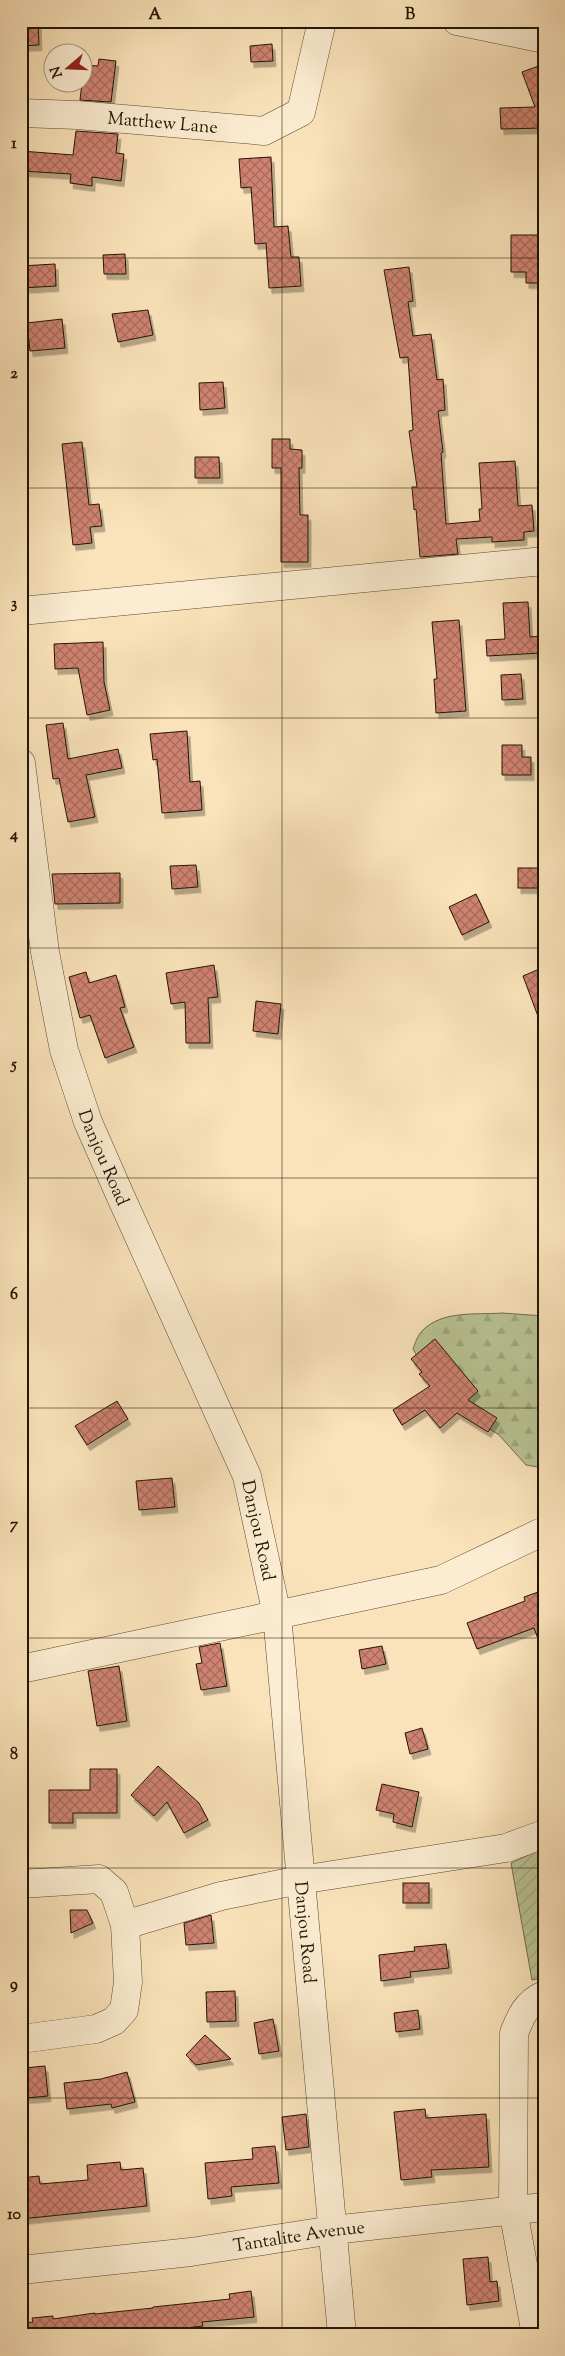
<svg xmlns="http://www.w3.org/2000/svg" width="565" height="2356" font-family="'Sorts Mill Goudy',serif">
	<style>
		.forest { fill: url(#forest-firs); stroke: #6e6d4c }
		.garden { fill: url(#garden-furrows); stroke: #6e6d4c }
		.building { fill: url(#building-cross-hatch); stroke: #221504; filter: url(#shadow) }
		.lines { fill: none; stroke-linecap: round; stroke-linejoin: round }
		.minor-casing { stroke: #584832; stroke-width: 29 }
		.minor { stroke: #fcedd2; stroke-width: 28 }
		.grid { fill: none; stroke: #221504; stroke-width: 1; stroke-opacity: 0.55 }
		.labels { text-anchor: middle; stroke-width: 5; stroke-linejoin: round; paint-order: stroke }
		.street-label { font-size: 18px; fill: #221504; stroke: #fcedd2 }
		.neatline { fill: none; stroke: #221504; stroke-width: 2 }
		.grid-label { font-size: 16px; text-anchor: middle; font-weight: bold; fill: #221504 }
	</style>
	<defs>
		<pattern id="forest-firs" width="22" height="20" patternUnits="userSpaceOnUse" patternTransform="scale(1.25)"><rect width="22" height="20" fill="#b9c594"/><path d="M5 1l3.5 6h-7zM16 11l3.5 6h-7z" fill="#9fa87e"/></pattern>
		<pattern id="garden-furrows" width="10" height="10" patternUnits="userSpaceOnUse" patternTransform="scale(1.25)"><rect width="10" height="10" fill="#b9c594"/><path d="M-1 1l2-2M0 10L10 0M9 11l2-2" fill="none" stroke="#9fa87e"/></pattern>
		<pattern id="building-cross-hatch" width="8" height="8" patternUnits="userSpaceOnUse" patternTransform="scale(1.25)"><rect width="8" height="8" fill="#d08372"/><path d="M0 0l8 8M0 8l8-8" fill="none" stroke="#a86a5b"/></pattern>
		<filter id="shadow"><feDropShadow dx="3" dy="5.5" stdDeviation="0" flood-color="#0004"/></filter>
	</defs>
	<rect width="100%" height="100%" fill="#fae3ba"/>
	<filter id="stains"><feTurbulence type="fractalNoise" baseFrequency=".004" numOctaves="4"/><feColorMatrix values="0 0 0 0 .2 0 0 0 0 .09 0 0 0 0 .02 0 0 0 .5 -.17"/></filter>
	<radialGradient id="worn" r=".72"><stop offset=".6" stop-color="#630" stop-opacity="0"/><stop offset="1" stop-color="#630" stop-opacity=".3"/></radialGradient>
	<path class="forest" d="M 502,1313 L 544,1316 L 544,1468 L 526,1465 L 499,1435 L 482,1424 L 422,1365 L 413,1349 C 415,1343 418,1335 422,1331 C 442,1310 476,1315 502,1313 Z"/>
	<path class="garden" d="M 544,1848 L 544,1977 L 532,1980 L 511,1863 Z"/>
	<g class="building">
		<path d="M 21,21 L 38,21 L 39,45 L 21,46 Z"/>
		<path d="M 272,44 L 273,61 L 251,62 L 250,46 Z"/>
		<path d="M 99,59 L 116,61 L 111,102 L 80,100 L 84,65 L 98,66 Z"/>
		<path d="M 544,64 L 544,128 L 501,129 L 500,108 L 535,107 L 522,72 Z"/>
		<path d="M 76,131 L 118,134 L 116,153 L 124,154 L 121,181 L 92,177 L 92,186 L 70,183 L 71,174 L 21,171 L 21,151 L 73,155 Z"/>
		<path d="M 271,157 L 274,227 L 288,226 L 291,257 L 299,257 L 301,286 L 269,288 L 266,243 L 255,244 L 251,187 L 241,188 L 239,159 Z"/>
		<path d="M 511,235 L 544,235 L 544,283 L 526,283 L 526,272 L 511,272 Z"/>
		<path d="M 125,254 L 126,274 L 104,274 L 103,255 Z"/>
		<path d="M 55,264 L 56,286 L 21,288 L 21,266 Z"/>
		<path d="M 409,267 L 413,301 L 408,302 L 413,336 L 431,334 L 437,380 L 443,379 L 445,410 L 438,411 L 443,452 L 441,453 L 446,524 L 480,521 L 479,509 L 482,509 L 479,463 L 515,461 L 518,506 L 532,505 L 534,531 L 524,532 L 524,540 L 492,542 L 492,537 L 456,539 L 458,554 L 420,557 L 416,509 L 414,510 L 412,487 L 417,487 L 409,431 L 413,430 L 408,357 L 400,358 L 384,270 Z"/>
		<path d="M 148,310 L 153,335 L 118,342 L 112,314 Z"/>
		<path d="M 62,319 L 65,348 L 30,351 L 27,323 Z"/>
		<path d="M 223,382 L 225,408 L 200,410 L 199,383 Z"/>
		<path d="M 272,439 L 290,439 L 290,449 L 302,450 L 302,468 L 299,468 L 300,515 L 308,515 L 308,562 L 281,562 L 281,468 L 272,468 Z"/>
		<path d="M 82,442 L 89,505 L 99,504 L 102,526 L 90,527 L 92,543 L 73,545 L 62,444 Z"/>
		<path d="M 195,457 L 219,457 L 220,478 L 195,478 Z"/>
		<path d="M 528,602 L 530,637 L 540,636 L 541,653 L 487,656 L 486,640 L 505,639 L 503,603 Z"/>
		<path d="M 459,620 L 466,711 L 436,713 L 434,679 L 437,679 L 432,622 Z"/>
		<path d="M 103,642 L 104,682 L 110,710 L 87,715 L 78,668 L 55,669 L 54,644 Z"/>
		<path d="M 521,674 L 523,699 L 502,700 L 501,675 Z"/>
		<path d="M 63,723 L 68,759 L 118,749 L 122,768 L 86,775 L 95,817 L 68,822 L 59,778 L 53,779 L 46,725 Z"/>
		<path d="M 187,731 L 190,782 L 200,781 L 202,810 L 162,813 L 157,759 L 153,760 L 150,734 Z"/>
		<path d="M 502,745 L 522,745 L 522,757 L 531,757 L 531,775 L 502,775 Z"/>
		<path d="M 196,865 L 198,887 L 172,889 L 170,866 Z"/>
		<rect x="518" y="868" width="26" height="20"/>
		<path d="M 120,873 L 120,903 L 55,904 L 52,874 Z"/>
		<path d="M 476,894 L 489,922 L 462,935 L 449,907 Z"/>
		<path d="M 214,965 L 218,997 L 208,998 L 210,1043 L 186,1043 L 185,1002 L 171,1004 L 166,973 Z"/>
		<path d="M 544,967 L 544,1027 L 542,1027 L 523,976 Z"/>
		<path d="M 86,972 L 89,983 L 116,975 L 125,1007 L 120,1008 L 134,1047 L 105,1058 L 90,1015 L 80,1018 L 69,977 Z"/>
		<path d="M 256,1001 L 281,1004 L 278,1034 L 253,1031 Z"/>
		<path d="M 435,1339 L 478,1391 L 468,1400 L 497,1418 L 488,1432 L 457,1413 L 440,1428 L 425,1410 L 402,1425 L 393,1410 L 430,1386 L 419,1374 L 422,1372 L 411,1359 Z"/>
		<path d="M 117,1401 L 128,1419 L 87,1445 L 75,1426 Z"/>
		<path d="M 172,1478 L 175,1507 L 139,1510 L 136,1481 Z"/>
		<path d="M 544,1590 L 544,1646 L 541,1647 L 534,1628 L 477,1649 L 467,1623 L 525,1601 L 524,1597 Z"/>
		<path d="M 220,1643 L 227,1686 L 201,1690 L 196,1664 L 202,1663 L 199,1647 Z"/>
		<path d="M 382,1646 L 386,1664 L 362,1669 L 359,1650 Z"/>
		<path d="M 119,1666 L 127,1721 L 97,1726 L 88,1671 Z"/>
		<path d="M 422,1728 L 428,1749 L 410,1754 L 405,1733 Z"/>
		<path d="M 158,1766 L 199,1803 L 208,1820 L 184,1833 L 167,1802 L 154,1816 L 131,1795 Z"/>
		<path d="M 90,1769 L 117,1769 L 117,1813 L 73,1813 L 73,1823 L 49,1823 L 49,1790 L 90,1790 Z"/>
		<path d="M 382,1784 L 419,1792 L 412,1827 L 393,1822 L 394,1814 L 376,1810 Z"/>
		<rect x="403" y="1883" width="26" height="20"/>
		<path d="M 70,1910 L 87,1910 L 93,1923 L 71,1933 Z"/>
		<path d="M 211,1915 L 214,1943 L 186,1945 L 184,1923 Z"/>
		<path d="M 446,1944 L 449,1968 L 410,1972 L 411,1977 L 381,1981 L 379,1955 L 415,1951 L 414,1947 Z"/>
		<path d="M 235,1991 L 236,2021 L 207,2022 L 206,1992 Z"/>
		<path d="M 418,2010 L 420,2029 L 396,2032 L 394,2013 Z"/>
		<path d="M 273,2019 L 279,2051 L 259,2054 L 254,2023 Z"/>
		<path d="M 205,2035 L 231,2059 L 196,2065 L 186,2055 Z"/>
		<path d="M 45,2066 L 48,2096 L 27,2098 L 24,2068 Z"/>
		<path d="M 127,2072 L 135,2102 L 112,2108 L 111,2104 L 67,2109 L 64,2083 L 101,2079 Z"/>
		<path d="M 425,2109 L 426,2118 L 486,2114 L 489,2167 L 431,2170 L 432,2177 L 401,2180 L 394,2112 Z"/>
		<path d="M 306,2114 L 309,2147 L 286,2150 L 282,2117 Z"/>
		<path d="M 275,2146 L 279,2183 L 231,2187 L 232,2196 L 208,2199 L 205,2163 L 253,2159 L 252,2148 Z"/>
		<path d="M 120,2162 L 121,2170 L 143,2168 L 147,2206 L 21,2219 L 21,2178 L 39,2176 L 40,2184 L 88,2180 L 87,2165 Z"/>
		<path d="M 488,2257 L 490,2282 L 497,2281 L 499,2301 L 467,2305 L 463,2259 Z"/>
		<path d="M 251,2291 L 254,2317 L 202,2322 L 203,2326 L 123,2335 L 21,2335 L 21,2323 L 33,2322 L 32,2318 L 53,2316 L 53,2319 L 95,2313 L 95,2314 L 153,2308 L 153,2307 L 230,2299 L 229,2294 Z"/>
	</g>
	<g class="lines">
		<defs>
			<g id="minor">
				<path d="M 457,21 L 544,39"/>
				<path id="s1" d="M 21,113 L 77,115 L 264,131 L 301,112 L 322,21"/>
				<path d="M 21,611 L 544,561"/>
				<path id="s2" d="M 21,763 L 45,952 L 64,1050 L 88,1122 L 120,1195 L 247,1476 L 277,1615 L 342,2335"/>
				<path d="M 21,1669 L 441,1580 L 544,1531"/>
				<path d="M 21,1884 L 99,1879 L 114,1892 L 125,1925 L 128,1982 L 124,2010 L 114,2021 L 96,2029 L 21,2039"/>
				<path d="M 125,1925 L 221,1896 L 300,1880 L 506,1848 L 544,1834"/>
				<path id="s3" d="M 21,2270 L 191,2252 L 333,2230 L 544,2207"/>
				<path d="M 536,2335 L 513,2210 L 514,2033 C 521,2016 526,2003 544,1995"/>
			</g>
		</defs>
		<use href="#minor" class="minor-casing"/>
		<use href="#minor" class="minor"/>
	</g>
	<path class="grid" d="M 282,21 L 282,2335M 21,258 L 544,258M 21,488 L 544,488M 21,718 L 544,718M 21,948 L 544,948M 21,1178 L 544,1178M 21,1408 L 544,1408M 21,1638 L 544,1638M 21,1868 L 544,1868M 21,2098 L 544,2098"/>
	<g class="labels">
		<g class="street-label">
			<text dy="6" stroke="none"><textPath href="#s1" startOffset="142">Matthew Lane</textPath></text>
			<text dy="6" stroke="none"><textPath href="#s2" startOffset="405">Danjou Road</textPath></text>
			<text dy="6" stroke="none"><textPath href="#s2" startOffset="810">Danjou Road</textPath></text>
			<text dy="6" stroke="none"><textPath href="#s2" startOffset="1215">Danjou Road</textPath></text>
			<text dy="6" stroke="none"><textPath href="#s3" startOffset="280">Tantalite Avenue</textPath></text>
		</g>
	</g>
	<rect width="565" height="2356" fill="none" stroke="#fae3ba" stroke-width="55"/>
	<g transform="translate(68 68) rotate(251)"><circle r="24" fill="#fcedd2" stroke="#a59780"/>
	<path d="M0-4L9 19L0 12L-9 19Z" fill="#8f2418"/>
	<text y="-8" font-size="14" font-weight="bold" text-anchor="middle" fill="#221504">N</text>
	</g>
	<rect x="28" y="28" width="510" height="2300" class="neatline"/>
	<g class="grid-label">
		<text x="155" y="19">A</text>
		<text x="410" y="19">B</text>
		<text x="14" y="148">1</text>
		<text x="14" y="378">2</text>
		<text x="14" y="608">3</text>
		<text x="14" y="839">4</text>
		<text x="14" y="1069">5</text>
		<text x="14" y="1299">6</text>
		<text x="14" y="1529">7</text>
		<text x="14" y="1759">8</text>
		<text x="14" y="1989">9</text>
		<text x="14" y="2219">10</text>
	</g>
	<rect width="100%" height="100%" filter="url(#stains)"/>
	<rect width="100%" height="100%" fill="url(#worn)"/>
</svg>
